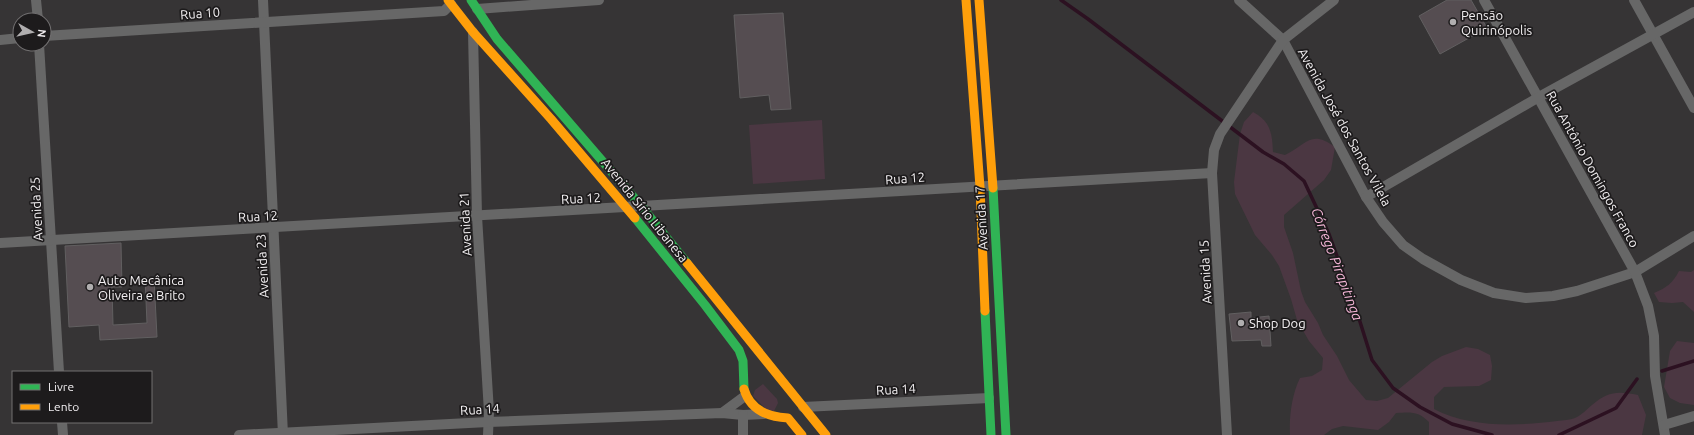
<svg xmlns="http://www.w3.org/2000/svg" width="1694" height="435" font-family="Ubuntu,sans-serif">
	<style>
		.green { fill: #4b3742 }
		.lines { fill: none; stroke-linecap: round; stroke-linejoin: round }
		.stream { stroke: #2c1121; stroke-width: 3.5 }
		.building { fill: #554d51; stroke: #615f60 }
		.street { stroke: #676767; stroke-width: 10 }
		.fast { stroke: #30b455; stroke-width: 9 }
		.slow { stroke: #ff9f0a; stroke-width: 9 }
		.poi-dot { fill: #b0aeaf; stroke: #1d1b1c; stroke-width: 1.5 }
		.labels { text-anchor: middle; stroke-width: 3.5; stroke-linejoin: round; paint-order: stroke }
		.street-label { font-size: 13px; fill: #f2eff1; stroke: #1d1b1c }
		.poi-label { font-size: 13px; fill: #f2eff1; stroke: #1d1b1c; text-anchor: start }
		.water-label { font-size: 14px; font-style: italic; fill: #f5b6d7; stroke: #1d1b1c }
	</style>
	<rect width="100%" height="100%" fill="#363435"/>
	<g class="green">
		<path d="M 1253,112 C 1271,122 1272,133 1273,152 L 1285,155 C 1307,144 1311,129 1335,147 L 1331,170 L 1324,180 L 1284,215 L 1284,227 L 1293,253 L 1301,291 L 1305,302 L 1318,323 L 1323,335 L 1337,356 L 1349,380 L 1366,400 L 1377,401 L 1388,398 L 1432,362 L 1442,356 L 1466,347 L 1478,349 L 1490,355 L 1492,366 L 1491,380 L 1479,386 L 1444,387 L 1434,397 L 1434,409 C 1469,428 1518,426 1557,421 C 1563,420 1570,420 1575,418 C 1582,415 1587,409 1592,405 C 1608,391 1618,391 1638,395 L 1646,415 L 1642,435 L 1429,435 L 1429,422 C 1418,411 1411,412 1396,413 L 1389,422 L 1378,430 L 1343,426 L 1332,429 L 1324,435 L 1290,435 C 1289,416 1292,394 1300,378 L 1312,376 L 1322,370 L 1323,358 L 1309,341 L 1297,320 L 1291,299 L 1279,266 L 1272,255 L 1255,235 L 1235,194 L 1234,182 L 1240,134 L 1244,122 Z"/>
		<path d="M 822,120 L 825,179 L 753,184 L 749,125 Z"/>
		<path d="M 1694,270 L 1694,312 L 1683,302 L 1672,303 L 1659,302 L 1654,293 C 1666,288 1673,283 1679,271 L 1691,272 Z"/>
		<path d="M 1677,341 L 1694,343 L 1694,405 L 1680,403 L 1670,398 L 1664,387 L 1670,351 Z"/>
		<path d="M 763,384 L 777,399 L 778,403 L 774,411 L 769,412 L 753,396 L 755,390 Z"/>
	</g>
	<g class="lines">
		<g class="stream">
			<path d="M 1061,0 L 1088,19 L 1263,152 L 1284,164 L 1304,181 L 1329,234 L 1356,309 L 1372,360 L 1393,388 L 1420,407 L 1452,424 L 1492,435"/>
			<path d="M 1662,371 L 1694,361"/>
			<path d="M 1559,435 L 1616,408 L 1637,379"/>
		</g>
	</g>
	<g class="building">
		<path d="M 1447,0 L 1471,0 L 1487,28 L 1440,54 L 1419,16 Z"/>
		<path d="M 783,13 L 791,109 L 771,110 L 769,95 L 740,98 L 734,15 Z"/>
		<path d="M 121,243 L 122,287 L 112,287 L 113,325 L 147,323 L 145,278 L 154,278 L 157,337 L 100,340 L 99,325 L 69,327 L 65,246 Z"/>
		<path d="M 1251,312 L 1251,318 L 1269,316 L 1271,346 L 1262,346 L 1261,340 L 1232,341 L 1229,314 Z"/>
	</g>
	<g class="lines">
		<g class="street">
			<path d="M 36,0 L 38,20"/>
			<path d="M 263,0 L 283,435"/>
			<path d="M 1239,0 L 1283,40 L 1366,197 L 1383,222 L 1403,245 L 1423,259 L 1461,280 L 1494,293 L 1526,298 L 1553,296 L 1577,291 L 1635,272 L 1694,236"/>
			<path d="M 1484,0 L 1635,272 L 1648,306 L 1654,336 L 1655,376 L 1665,435"/>
			<path d="M 1634,0 L 1694,108"/>
			<path d="M 477,9 L 599,0"/>
			<path d="M 473,32 L 477,216 L 489,412 L 488,435"/>
			<path d="M 44,36 L 444,11 L 451,4"/>
			<path d="M 0,40 L 20,38"/>
			<path d="M 39,44 L 59,372"/>
			<path d="M 1366,197 L 1539,97 L 1694,12"/>
			<path d="M 0,243 L 1212,173"/>
			<path d="M 803,407 L 989,398"/>
			<path d="M 722,413 L 745,396"/>
			<path d="M 62,422 L 63,435"/>
			<path d="M 1664,425 L 1694,416"/>
			<path d="M 239,435 L 488,422 L 722,413 L 743,415 L 764,414"/>
			<path d="M 743,435 L 743,415"/>
			<path d="M 1227,435 L 1212,173 L 1214,150 L 1220,134 L 1283,40 L 1334,0"/>
		</g>
		<g class="fast">
			<path d="M 471,0 L 497,39 L 642,207 L 687,263"/>
			<path d="M 993,188 L 1006,435"/>
			<path d="M 635,218 L 705,305 L 739,350 L 743,361 L 744,389"/>
			<path d="M 985,311 L 991,435"/>
		</g>
		<g class="slow">
			<path d="M 448,0 L 473,32 L 551,119 L 635,218"/>
			<path d="M 966,0 L 980,187 L 985,311"/>
			<path d="M 979,0 L 993,188"/>
			<path d="M 687,263 L 826,435"/>
			<path d="M 744,389 C 750,410 768,417 788,418 L 802,435"/>
		</g>
	</g>
	<g class="poi-dot">
		<circle cx="1453" cy="22" r="4"/>
		<circle cx="90" cy="287" r="4"/>
		<circle cx="1241" cy="323" r="4"/>
	</g>
	<g class="labels">
		<g class="street-label">
			<text transform="translate(200 13) rotate(-4)" y="5">Rua 10</text>
			<text transform="translate(1345 127) rotate(61)" y="5">Avenida José dos Santos Vilela</text>
			<text transform="translate(1593 169) rotate(61)" y="5">Rua Antônio Domingos Franco</text>
			<text transform="translate(905 178) rotate(-4)" y="5">Rua 12</text>
			<text transform="translate(581 198) rotate(-3)" y="5">Rua 12</text>
			<text transform="translate(36 209) rotate(-93)" y="5">Avenida 25</text>
			<text transform="translate(645 210) rotate(51)" y="5">Avenida Sírio Libanesa</text>
			<text transform="translate(258 216) rotate(-3)" y="5">Rua 12</text>
			<text transform="translate(981 218) rotate(-93)" y="5">Avenida 17</text>
			<text transform="translate(465 224) rotate(-93)" y="5">Avenida 21</text>
			<text transform="translate(262 266) rotate(-93)" y="5">Avenida 23</text>
			<text transform="translate(1205 272) rotate(-93)" y="5">Avenida 15</text>
			<text transform="translate(896 389) rotate(-3)" y="5">Rua 14</text>
			<text transform="translate(480 409) rotate(-3)" y="5">Rua 14</text>
		</g>
		<g class="poi-label">
			<text x="1461" y="20">Pensão<tspan x="1461" dy="15">Quirinópolis</tspan></text>
			<text x="98" y="285">Auto Mecânica<tspan x="98" dy="15">Oliveira e Brito</tspan></text>
			<text x="1249" y="328">Shop Dog</text>
		</g>
		<g class="water-label">
			<text transform="translate(1337 264) rotate(69)" y="5">Córrego Pirapitinga</text>
		</g>
	</g>
	<rect x="12" y="371" width="140" height="52" fill="#1d1b1c" stroke="#727071"/>
	<rect x="20" y="384" width="20" height="6" fill="#30b455" stroke="#727071"/>
	<text x="48" y="391" font-size="12" fill="#f2eff1">Livre</text>
	<rect x="20" y="404" width="20" height="6" fill="#ff9f0a" stroke="#727071"/>
	<text x="48" y="411" font-size="12" fill="#f2eff1">Lento</text>
	<g transform="translate(32 32) rotate(98)"><circle r="19" fill="#1d1b1c" stroke="#727071"/>
	<path d="M0-3L7 15L0 10L-7 15Z" fill="#b0aeaf"/>
	<text y="-6" font-size="11" font-weight="bold" text-anchor="middle" fill="#f2eff1">N</text>
	</g>
</svg>
